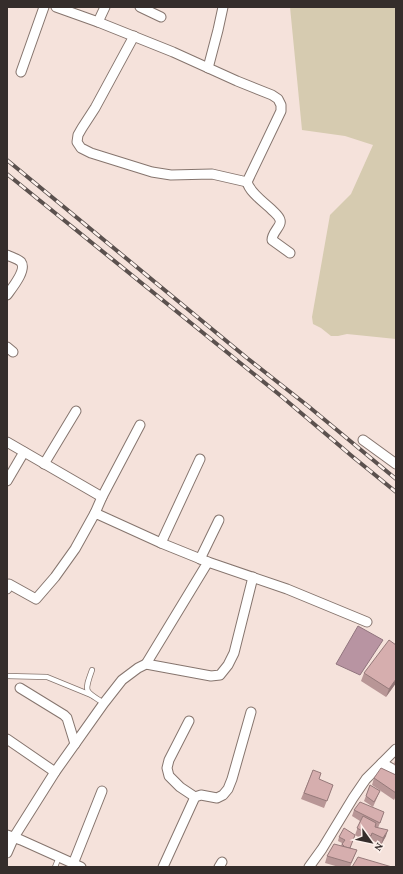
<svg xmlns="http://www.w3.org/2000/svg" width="403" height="874" font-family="'Crimson Pro',serif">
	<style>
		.green { fill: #d6cbb0 }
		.water { fill: #b894a2; stroke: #91757e }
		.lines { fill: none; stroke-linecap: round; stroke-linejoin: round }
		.lane-casing { stroke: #86756e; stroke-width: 6 }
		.street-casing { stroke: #86756e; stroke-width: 11 }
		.lane { stroke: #fff; stroke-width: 4.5 }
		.street { stroke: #fff; stroke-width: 9 }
		.rail-casing { stroke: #5b514e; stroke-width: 4 }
		.rail { stroke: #fdf1ec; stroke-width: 2.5; stroke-dasharray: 8; stroke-linecap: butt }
		.wall { fill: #b89696 }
		.shaded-wall { fill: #967a7a }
		.building { fill: #d6aeae; stroke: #967a7a }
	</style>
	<rect width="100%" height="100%" fill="#f5e2db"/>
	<path class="green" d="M 290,7 L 396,7 L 396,339 L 347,334 L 338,336 L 331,336 L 321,328 L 313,324 L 312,317 L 330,215 L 351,194 L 373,145 L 345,136 L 302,130 Z"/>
	<path class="water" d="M 358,626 L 383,640 L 360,675 L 336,664 Z"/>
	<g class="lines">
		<defs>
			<g id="lane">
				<path d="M 92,670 C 84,692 84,691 104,703"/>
				<path d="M 7,676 L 47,677 L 91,695"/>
				<path d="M 55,867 L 59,857"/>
			</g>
			<g id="street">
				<path d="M 56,7 L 98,22 L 173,52 L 237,81 L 272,95 L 278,99 L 281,105 L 281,111 L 247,182 C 250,193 264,202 272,210 C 275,213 279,216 280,220 C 282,226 272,232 272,240 L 290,253"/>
				<path d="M 140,7 L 161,17"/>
				<path d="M 98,22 L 105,7"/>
				<path d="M 134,36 L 95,108 L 82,128 L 78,135 L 77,142 L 81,148 L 91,153 L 152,172 L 171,175 L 212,174 L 247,182"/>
				<path d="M 208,68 L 218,30 L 223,7"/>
				<path d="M 21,72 L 44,7"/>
				<path d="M 7,255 C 11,257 18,259 21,262 C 27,270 12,288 7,295"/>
				<path d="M 7,347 L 13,352"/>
				<path d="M 363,440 L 396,464"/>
				<path d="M 7,442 L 102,497"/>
				<path d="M 44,464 L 76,411"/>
				<path d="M 7,481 L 24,452"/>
				<path d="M 95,513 L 102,497 L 140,425"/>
				<path d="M 161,543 L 200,459"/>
				<path d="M 200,559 L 219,520"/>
				<path d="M 208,562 L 287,589 L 367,622"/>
				<path d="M 7,589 L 9,584 L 36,599 L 55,577 L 75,549 L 95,513 L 161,543 L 208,562 L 146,664"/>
				<path d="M 20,688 L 64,715 L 67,718 L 75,744"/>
				<path d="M 189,721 L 169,760 L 167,768 L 169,776 L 180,787 L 195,797"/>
				<path d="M 7,739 L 55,772"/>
				<path d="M 382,763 L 396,771"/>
				<path d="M 7,835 L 21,840 L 81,867"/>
				<path d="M 7,853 L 14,837 L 55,772 L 104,703 L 122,680 L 138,668 L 146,664 L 211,676 L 220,675 L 228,665 L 234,653 L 253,577"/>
				<path d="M 73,864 L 102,791"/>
				<path d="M 163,867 L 195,797 L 201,795 L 217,798 L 223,795 L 228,789 L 232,779 L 251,712"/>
				<path d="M 219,867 L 222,862"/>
				<path d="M 309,867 L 322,849 L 353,798 L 366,779 L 396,749"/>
			</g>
		</defs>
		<use href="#lane" class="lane-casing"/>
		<use href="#street" class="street-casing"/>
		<use href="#lane" class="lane"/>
		<use href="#street" class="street"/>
		<defs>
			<g id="rail">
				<path d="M 7,160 L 247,358 L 308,406 L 396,479"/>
				<path d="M 7,174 L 281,396 L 353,457 L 396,492"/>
			</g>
		</defs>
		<use href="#rail" class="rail-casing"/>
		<use href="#rail" class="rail"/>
	</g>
	<g class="wall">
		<path d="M 364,673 L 396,683 L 386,697 L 361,681 Z"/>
		<path d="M 395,760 L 396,760 L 396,766 L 394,765 Z"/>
		<path d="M 313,770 L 319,780 L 333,785 L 324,808 L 301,799 Z"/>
		<path d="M 396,775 L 396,796 L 394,800 L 372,785 L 374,778 Z"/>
		<path d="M 370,785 L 380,791 L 373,807 L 364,801 Z"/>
		<path d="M 354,810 L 384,812 L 378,828 L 386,836 L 381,845 L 370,839 L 369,843 L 355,835 L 350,848 L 357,850 L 350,867 L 339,867 L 325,863 L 327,856 L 341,846 L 342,843 L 338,841 L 339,837 L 355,835 L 360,821 L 352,816 Z"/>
	</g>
	<g class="shaded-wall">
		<path d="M 396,679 L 396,683 L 386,697 L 389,689 Z"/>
		<path d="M 388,830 L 386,836 L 381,845 L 383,838 Z"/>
	</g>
	<g class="building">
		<path d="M 389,640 L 396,645 L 396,679 L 389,689 L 364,673 Z"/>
		<path d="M 381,768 L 396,775 L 396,793 L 374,778 Z"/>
		<path d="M 313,770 L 321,773 L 319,779 L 333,785 L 327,801 L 304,793 Z"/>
		<path d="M 370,785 L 380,791 L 374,802 L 366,796 Z"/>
		<path d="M 360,802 L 384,812 L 380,823 L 354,810 Z"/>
		<path d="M 363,816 L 376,823 L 375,827 L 388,830 L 383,838 L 372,833 L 371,836 L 357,828 Z"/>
		<path d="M 344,828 L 355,835 L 350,848 L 345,847 L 342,844 L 345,840 L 339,837 Z"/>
		<path d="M 334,844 L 357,850 L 351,863 L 327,856 Z"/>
		<path d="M 358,857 L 392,867 L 352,867 Z"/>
	</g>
	<rect width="403" height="874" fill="none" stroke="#352d2b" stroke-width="16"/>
	<g transform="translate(371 842) rotate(123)" stroke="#fdf1ec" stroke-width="3" paint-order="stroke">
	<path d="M0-3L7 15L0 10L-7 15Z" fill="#352d2b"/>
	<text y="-6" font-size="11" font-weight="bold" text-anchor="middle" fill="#352d2b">N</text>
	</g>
</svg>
